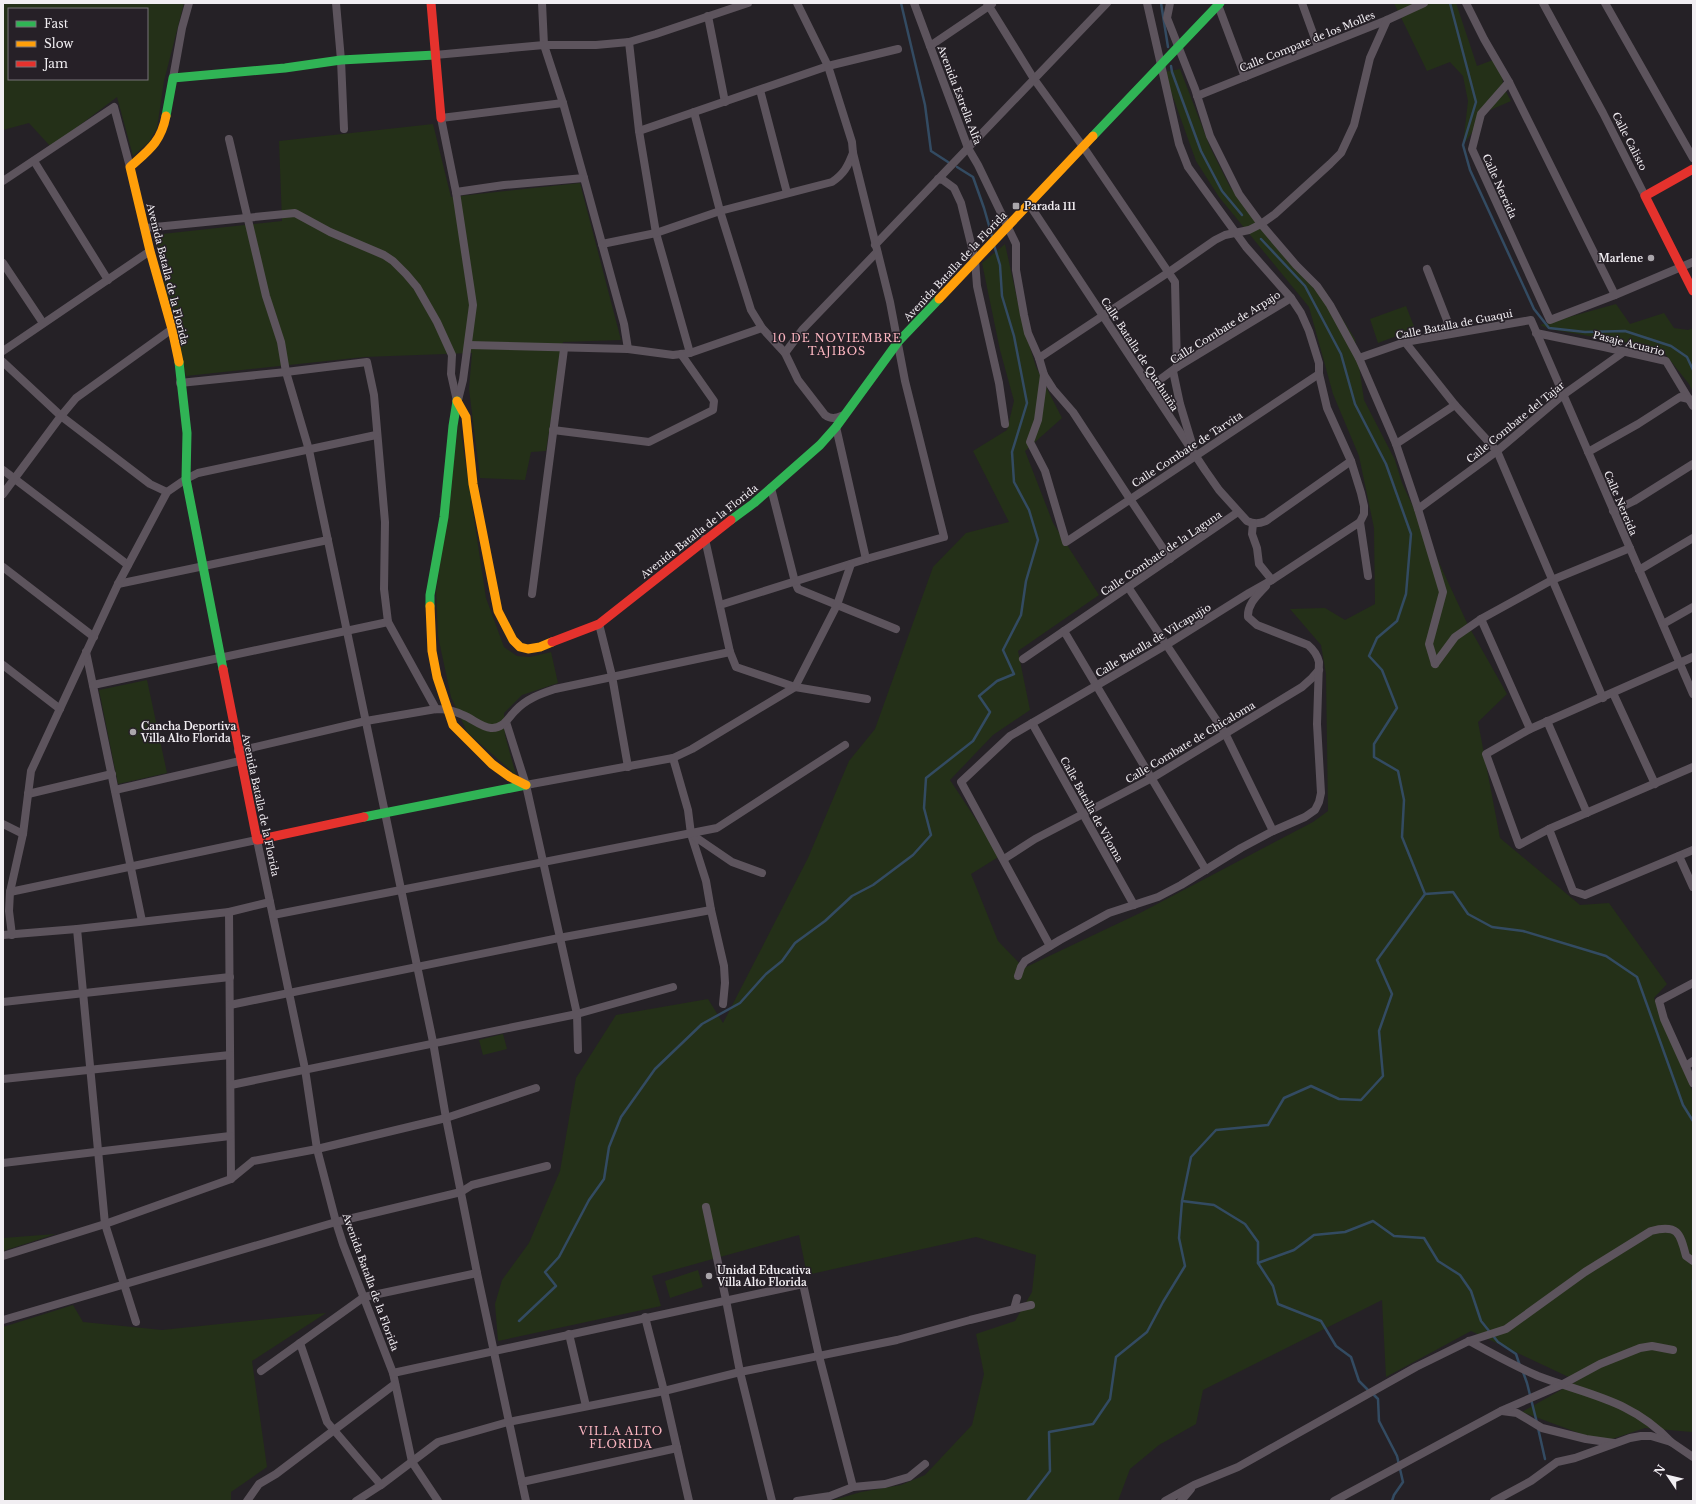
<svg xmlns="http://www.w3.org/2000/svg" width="1696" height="1504" font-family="'Libre Baskerville',serif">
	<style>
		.green { fill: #243018; fill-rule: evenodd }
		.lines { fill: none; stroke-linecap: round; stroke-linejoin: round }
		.stream { stroke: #334b62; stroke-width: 2.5 }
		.street { stroke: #5d545d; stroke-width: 8 }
		.fast { stroke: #30b455; stroke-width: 9 }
		.slow { stroke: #ff9f0a; stroke-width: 9 }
		.jam { stroke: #e5322d; stroke-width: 9 }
		.poi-dot { fill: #aaa6ab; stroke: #262027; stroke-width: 1.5 }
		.labels { text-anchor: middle; stroke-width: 3; stroke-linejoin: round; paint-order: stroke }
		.street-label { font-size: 10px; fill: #f1eef2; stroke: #262027 }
		.poi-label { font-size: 10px; font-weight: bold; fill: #f1eef2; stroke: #262027; text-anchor: start }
		.neighbourhood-label { font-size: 11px; letter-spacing: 1px; fill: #fab5bf; stroke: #262027 }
	</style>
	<rect width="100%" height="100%" fill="#252126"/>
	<g class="green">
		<path d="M 3,3 L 184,3 L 164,81 L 157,128 L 149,142 L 133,156 L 117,97 L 51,147 L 29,123 L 3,130 ZM 9,9 L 147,9 L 147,79 L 9,79 Z"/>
		<path d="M 1394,3 L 1456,3 L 1477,66 L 1493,60 L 1502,69 L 1503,86 L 1511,101 L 1488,111 L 1463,145 L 1468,101 L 1463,76 L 1450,62 L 1427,71 Z"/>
		<path d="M 1180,69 L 1210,147 L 1230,187 L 1282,249 L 1324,289 L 1355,339 L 1364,400 L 1395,460 L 1402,483 L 1468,625 L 1507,694 L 1478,722 L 1500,838 L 1580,905 L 1609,903 L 1667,984 L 1654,998 L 1693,1093 L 1693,1433 L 1692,1432 L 1645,1428 L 1603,1442 L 1522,1412 L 1577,1381 L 1471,1331 L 1386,1377 L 1382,1300 L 1203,1390 L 1196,1424 L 1159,1445 L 1130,1469 L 1118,1501 L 830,1501 L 861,1492 L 901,1485 L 925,1475 L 972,1425 L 984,1374 L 976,1334 L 1015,1321 L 1032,1292 L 1036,1255 L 976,1237 L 807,1275 L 799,1235 L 652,1276 L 661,1306 L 498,1341 L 495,1304 L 502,1280 L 529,1243 L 560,1171 L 576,1078 L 616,1015 L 708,999 L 723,1023 L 808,858 L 849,761 L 875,729 L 933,567 L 966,533 L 1009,522 L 973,451 L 1007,430 L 1014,401 L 1000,350 L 982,263 L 1005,244 L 1022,321 L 1036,367 L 1062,418 L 1025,451 L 1053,523 L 1099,595 L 1018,651 L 1030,710 L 993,735 L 950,780 L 1000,856 L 971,874 L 998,941 L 1024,968 L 1140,913 L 1313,822 L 1328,811 L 1326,674 L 1321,645 L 1290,609 L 1325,608 L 1345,620 L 1375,604 L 1374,528 L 1359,456 L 1333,394 L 1309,307 L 1219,197 L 1196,161 L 1164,72 Z"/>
		<path d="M 433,124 L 451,197 L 580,183 L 621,340 L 563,342 L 546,451 L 531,452 L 525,480 L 480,478 L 469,389 L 472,353 L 364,357 L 186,376 L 153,235 L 282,221 L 279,141 Z"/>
		<path d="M 1616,304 L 1630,324 L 1664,313 L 1674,328 L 1688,330 L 1693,328 L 1693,392 L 1689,384 L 1662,350 L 1646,346 L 1549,329 L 1540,325 Z"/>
		<path d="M 1406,306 L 1415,329 L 1378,343 L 1370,319 Z"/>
		<path d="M 459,420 L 486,598 L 504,647 L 517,656 L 530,657 L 551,652 L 558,683 L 522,695 L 504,713 L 505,735 L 516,775 L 467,732 L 451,697 L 438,636 L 436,592 Z"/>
		<path d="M 147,680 L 167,773 L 118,784 L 99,690 Z"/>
		<path d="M 503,1034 L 507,1049 L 483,1055 L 479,1040 Z"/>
		<path d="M 56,1234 L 3,1251 L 3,1238 Z"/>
		<path d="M 698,1270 L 703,1287 L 670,1298 L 665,1281 Z"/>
		<path d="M 73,1305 L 83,1322 L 162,1330 L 326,1313 L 252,1361 L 267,1467 L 231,1492 L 231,1501 L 3,1501 L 3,1327 Z"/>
	</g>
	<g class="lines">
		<g class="stream">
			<path d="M 901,3 L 925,105 L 931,151 L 948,162"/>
			<path d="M 1161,3 L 1168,47"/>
			<path d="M 1450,3 L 1476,102 L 1463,145 L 1470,170 L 1534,309 L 1549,328 L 1585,332 L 1625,331 L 1671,346 L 1687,357 L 1693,370"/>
			<path d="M 1171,66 L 1172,72 L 1201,151 L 1222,191 L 1242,215"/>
			<path d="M 957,167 L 973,177 L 984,208 L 992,236"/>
			<path d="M 1425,894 L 1453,892 L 1468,914 L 1492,927 L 1523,931 L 1606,956 L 1637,977 L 1683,1105 L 1693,1121"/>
			<path d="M 1182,1201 L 1214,1205 L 1245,1224 L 1258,1242 L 1258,1263 L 1273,1286 L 1278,1304 L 1321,1321 L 1336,1346 L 1351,1357 L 1359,1381 L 1369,1391"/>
			<path d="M 1258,1263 L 1294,1250 L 1314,1235 L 1345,1232 L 1373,1221 L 1394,1236 L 1424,1238 L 1438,1261 L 1460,1275 L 1471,1291 L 1481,1321 L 1498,1342 L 1516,1354 L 1520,1366"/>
			<path d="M 1693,1280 L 1693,1290"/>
			<path d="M 519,1321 L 556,1286 L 545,1272 L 559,1257 L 589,1200 L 604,1179 L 609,1147 L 621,1117 L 655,1069 L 702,1024 L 740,1003 L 766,974 L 782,961 L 795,943 L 825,921 L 852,896 L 873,885 L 913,855 L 931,835 L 924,808 L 926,778 L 973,741 L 990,712 L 979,696 L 997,681 L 1014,674 L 1003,650 L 1021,615 L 1026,581 L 1038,540 L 1029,510 L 1014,482 L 1012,452 L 1027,403 L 1014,336 L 1002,296 L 1000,265 L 994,245"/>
			<path d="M 1523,1372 L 1527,1383 L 1537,1423"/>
			<path d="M 1373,1394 L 1378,1399 L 1379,1421 L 1397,1456 L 1403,1482 L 1394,1495 L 1392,1501"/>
			<path d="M 1538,1428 L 1545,1459"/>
			<path d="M 1027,1501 L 1050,1471 L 1049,1432 L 1093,1424 L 1110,1399 L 1116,1357 L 1147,1332 L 1163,1302 L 1185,1266 L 1179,1238 L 1182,1201 L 1191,1157 L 1216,1130 L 1268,1125 L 1284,1098 L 1311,1086 L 1339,1099 L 1361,1100 L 1383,1076 L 1379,1031 L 1392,994 L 1377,960 L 1425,894 L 1402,837 L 1404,800 L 1398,771 L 1374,757 L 1374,744 L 1397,708 L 1382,670 L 1369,656 L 1377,638 L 1397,621 L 1406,594 L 1411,534 L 1386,464 L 1355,404 L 1341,354 L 1305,286 L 1261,239"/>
		</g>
		<g class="street">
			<path d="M 336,3 L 341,60 L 344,129"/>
			<path d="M 542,3 L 544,45 L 563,103 L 584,178 L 624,324 L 628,349"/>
			<path d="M 914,3 L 968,148 L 978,165 L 1016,244 L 1016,270 L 1024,315 L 1028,333 L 1039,358 L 1044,375 L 1053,389 L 1073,412 L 1130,499 L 1170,559"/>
			<path d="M 987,3 L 1034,79 L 1084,148 L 1175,282 L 1177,367"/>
			<path d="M 1147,3 L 1179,144 L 1188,167 L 1246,247 L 1291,298 L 1301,313 L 1309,331 L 1319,363 L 1319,374 L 1327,408 L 1351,461 L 1361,493 L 1364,506 L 1364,514 L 1360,522 L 1368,576"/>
			<path d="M 1170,3 L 1167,18 L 1195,89 L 1210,136 L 1239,194 L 1261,224 L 1296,265 L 1317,286 L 1330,305 L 1359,358 L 1396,444 L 1418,509 L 1443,592 L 1429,644 L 1435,664"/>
			<path d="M 1302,3 L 1318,47"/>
			<path d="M 1466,3 L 1484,39 L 1509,82 L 1615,295"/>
			<path d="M 1543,3 L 1603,113 L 1645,196"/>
			<path d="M 1605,3 L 1693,158"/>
			<path d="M 1218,5 L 1245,77"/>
			<path d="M 708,16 L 725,102"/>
			<path d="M 629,42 L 639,131 L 656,233 L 690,353"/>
			<path d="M 930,46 L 992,4"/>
			<path d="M 435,55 L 544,45 L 596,45 L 629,42 L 656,34 L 748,3"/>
			<path d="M 173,78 L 182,28 L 189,3"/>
			<path d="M 1509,82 L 1481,114 L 1472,149 L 1550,320 L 1615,295 L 1693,262"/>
			<path d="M 760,90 L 787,193"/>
			<path d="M 1197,96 L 1387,20 L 1424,3"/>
			<path d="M 694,112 L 720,211 L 751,310 L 762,328 L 785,353 L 798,380 L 825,415 C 832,420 836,418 844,415"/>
			<path d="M 639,131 L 828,66 L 898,49"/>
			<path d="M 229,139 L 266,296 L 281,342 L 286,372 L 309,450 L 433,1042 L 446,1118 L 477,1273 L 526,1501"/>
			<path d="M 34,161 L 108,280"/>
			<path d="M 938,179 L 943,180 L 954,188 L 961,203 L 975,260 L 977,286 L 999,383 L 1005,424"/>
			<path d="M 3,181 L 114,107 L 130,167"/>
			<path d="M 456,192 L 504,185 L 584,178"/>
			<path d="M 1029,204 L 1205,470 L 1219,490 L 1247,521 C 1254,524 1258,524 1266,521 L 1351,461"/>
			<path d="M 145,228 L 295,213 L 330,232 L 384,255 L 393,261 L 406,274 L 417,287 L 437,322 L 452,355 L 451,374 L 457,401"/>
			<path d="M 602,244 L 656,233 L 720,211 L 832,182 C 844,174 848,166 853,153"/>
			<path d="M 875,245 L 1107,3"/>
			<path d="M 3,263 L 43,323"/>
			<path d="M 1427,269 L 1452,333"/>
			<path d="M 1536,333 L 1604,347 L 1666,361 L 1693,406"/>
			<path d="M 1405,342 L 1455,405 L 1497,451 L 1603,698"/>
			<path d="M 468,345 L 628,349 L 673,355 L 690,353 L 762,328"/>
			<path d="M 3,351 L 150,251"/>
			<path d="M 785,353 L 803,329 L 877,252"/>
			<path d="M 1039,358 L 1169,272 L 1215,240 L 1225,235 L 1249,230 L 1261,224 L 1275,214 L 1330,164 L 1341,153 L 1354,125 L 1370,58 L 1387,20"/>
			<path d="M 1359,358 L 1405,342 L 1531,320 L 1693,694"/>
			<path d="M 3,362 L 61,416 L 150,484 L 167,492"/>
			<path d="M 1173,371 L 1180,404 L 1193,447"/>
			<path d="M 1044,375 L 1038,420 L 1030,442 L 1045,471 L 1066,542 L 1319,374"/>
			<path d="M 180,383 L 286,372 L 367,362 L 374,395 L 385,522 L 384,589 L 388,622 L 436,709"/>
			<path d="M 1150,387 L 1177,367 L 1291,298"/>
			<path d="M 458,400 L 463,380 L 473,305 L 456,192 L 441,118 L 563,103"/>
			<path d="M 836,427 L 866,559"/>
			<path d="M 553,430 L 649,442 L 713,410 L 714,401 L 681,354"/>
			<path d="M 1396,444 L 1455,405"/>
			<path d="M 1588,452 L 1638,424 L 1680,397 L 1689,399"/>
			<path d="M 3,470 L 128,565"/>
			<path d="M 771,488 L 795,582 L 798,589 L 896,629"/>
			<path d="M 3,494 L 61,416 L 76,398 L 172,329"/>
			<path d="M 1418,509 L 1497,451 L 1563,395 L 1625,351"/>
			<path d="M 1613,511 L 1634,501 L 1693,464"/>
			<path d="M 1253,523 L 1252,534 L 1257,548 L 1259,564 L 1272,580"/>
			<path d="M 705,539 L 730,652 L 736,667 L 795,687 L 867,699"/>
			<path d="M 3,567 L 94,637"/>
			<path d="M 1639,570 L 1693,538"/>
			<path d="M 118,584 L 328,540"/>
			<path d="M 1128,587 L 1225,733 L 1273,831"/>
			<path d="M 532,594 L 564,349"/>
			<path d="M 720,605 L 866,559 L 944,537 L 905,381 L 890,302 L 853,153 L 852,142 L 828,66 L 797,3"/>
			<path d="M 1481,619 L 1530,729"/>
			<path d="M 599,624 L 612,676 L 628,767"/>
			<path d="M 1663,624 L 1693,607"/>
			<path d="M 1064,631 L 1206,870"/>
			<path d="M 86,652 L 142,921"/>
			<path d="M 1693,657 L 1530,729 L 1486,754 L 1519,845 L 1549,829 L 1693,767"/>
			<path d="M 1023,659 L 1238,512"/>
			<path d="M 1435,664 L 1455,637 L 1481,619 L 1552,580 L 1630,548"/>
			<path d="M 3,665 L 60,709"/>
			<path d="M 93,685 L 388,622"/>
			<path d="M 1613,693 L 1655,784"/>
			<path d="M 1547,721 L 1587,813"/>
			<path d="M 506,722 L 526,785 L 577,1014 L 578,1050"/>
			<path d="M 1032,723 L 1134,905"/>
			<path d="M 238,751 L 366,721 L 436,709 C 446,709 455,711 463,715 C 473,719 481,727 491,728 C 503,729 508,718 515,711 C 526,699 540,694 555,689 L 730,652"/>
			<path d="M 673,758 L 688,810 L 691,834 L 706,881 L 711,910 L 724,966 L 725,983 L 723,1004"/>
			<path d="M 526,785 L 673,758 L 692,749 L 795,687 L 837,605 L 851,564"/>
			<path d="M 115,790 L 240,761"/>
			<path d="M 28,794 L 112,774"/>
			<path d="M 3,824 L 23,834"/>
			<path d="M 1549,829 L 1573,891 L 1585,895 L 1693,850"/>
			<path d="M 691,834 L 732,862 L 762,873"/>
			<path d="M 1679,856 L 1693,887"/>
			<path d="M 1004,859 L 1035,839 L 1152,778 L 1302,687 L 1312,678 L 1319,670"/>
			<path d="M 10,892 L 257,840 L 305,1069 L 317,1149 L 336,1222 L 343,1244 L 393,1373 L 412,1462 L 438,1501"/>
			<path d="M 229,912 L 231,1179"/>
			<path d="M 273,915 L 717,828 L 845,745"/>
			<path d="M 77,929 L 105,1224 L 136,1322"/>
			<path d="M 3,935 L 77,929 L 229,912 L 270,902"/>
			<path d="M 12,935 L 9,911 L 10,892 L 23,834 L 31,771 L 118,584 L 167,492 L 186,479 L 198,473 L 376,435"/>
			<path d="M 1050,946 L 961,782 L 1010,736 L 1166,645 L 1249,593 L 1272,580 L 1360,522"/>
			<path d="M 1018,976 L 1021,967 L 1025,961 L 1060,940 L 1109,913 L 1158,897 L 1181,885 L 1241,848 L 1273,831 L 1305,817 L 1315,810 L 1319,802 L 1321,793 L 1317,724 L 1319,662 C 1317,654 1314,650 1308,645 L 1257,625 L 1248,617 C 1247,604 1258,595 1266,586"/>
			<path d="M 1693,983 L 1659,1001 L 1664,1019 L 1693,1083"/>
			<path d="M 3,1002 L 230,977"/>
			<path d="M 230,1005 L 559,938 L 711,910"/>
			<path d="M 1686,1066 L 1693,1061"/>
			<path d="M 3,1079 L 230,1055"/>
			<path d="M 231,1085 L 577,1014 L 673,987"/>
			<path d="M 3,1163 L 230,1136"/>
			<path d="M 706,1207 L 726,1300 L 740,1372 L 772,1501"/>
			<path d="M 3,1256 L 105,1224 L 231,1179 L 253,1161 L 317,1149 L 446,1118 L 536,1088"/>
			<path d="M 1014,1309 L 1017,1298"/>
			<path d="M 645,1317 L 664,1391 L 689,1501"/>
			<path d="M 3,1320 L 336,1222 L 461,1192 L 472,1185 L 547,1166"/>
			<path d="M 569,1334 L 586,1406"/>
			<path d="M 1469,1341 C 1492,1353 1514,1366 1538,1376 C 1588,1395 1632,1400 1671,1442"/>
			<path d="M 300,1343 L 327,1422 L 381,1485"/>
			<path d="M 261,1371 L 364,1297 L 477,1273"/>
			<path d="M 393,1373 L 803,1284 L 819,1356 L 853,1487"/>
			<path d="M 1502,1411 L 1517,1413 L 1542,1428 L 1586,1439 L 1614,1443"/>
			<path d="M 522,1482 L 677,1448"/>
			<path d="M 247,1501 L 259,1484 L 276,1474 L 395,1384"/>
			<path d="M 356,1501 L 381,1485 L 438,1442 L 508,1422 L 664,1391 L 740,1372 L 897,1340 L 970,1320 L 1031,1305"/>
			<path d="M 797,1501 L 830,1496 L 853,1487 L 885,1484 L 909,1477 L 925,1464"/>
			<path d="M 1165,1501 L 1194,1485 L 1238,1467 L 1416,1367 L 1469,1341 L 1506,1329 L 1585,1272 L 1651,1231 C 1678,1224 1680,1233 1686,1256 L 1693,1261"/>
			<path d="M 1181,1501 L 1191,1489"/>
			<path d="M 1334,1501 L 1501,1411 L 1563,1384 L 1600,1364 L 1640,1348 L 1652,1346 L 1673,1350"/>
			<path d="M 1494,1501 L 1531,1481 L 1557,1462 L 1575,1458 L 1630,1438 L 1641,1436 L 1651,1436 L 1671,1442 L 1693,1457"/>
		</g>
		<g class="fast">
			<path d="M 166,116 L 173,78 L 285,68 L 341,60 L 435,55"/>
			<path d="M 1093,136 L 1220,3"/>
			<path d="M 179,362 L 187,433 L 186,479 L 223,669"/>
			<path d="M 731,520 L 754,503 L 820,445 L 836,427 L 898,342 L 939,299"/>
			<path d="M 430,606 L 430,595 L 444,517 L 453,426 L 457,401"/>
			<path d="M 364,817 L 526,785"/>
		</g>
		<g class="slow">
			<path d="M 166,116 C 161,142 149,150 130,167 L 150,251 L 172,329 L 179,362"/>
			<path d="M 939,299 L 1093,136"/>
			<path d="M 457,401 L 466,417 L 473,484 L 498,611 L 513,640 L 520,647 L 528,649 L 540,647 L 552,642"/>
			<path d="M 430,606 L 432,651 L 437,677 L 453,725 L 492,764 L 510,777 L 526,785"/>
		</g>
		<g class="jam">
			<path d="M 431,3 L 441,118"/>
			<path d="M 1693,169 L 1645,196 L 1693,291"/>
			<path d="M 552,642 L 599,624 L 731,520"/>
			<path d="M 223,669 L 257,840 L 364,817"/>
		</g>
	</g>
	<g class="poi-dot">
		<rect x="1012" y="202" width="8" height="8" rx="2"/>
		<circle cx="1651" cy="258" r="4"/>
		<circle cx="133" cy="732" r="4"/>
		<circle cx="709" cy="1276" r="4"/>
	</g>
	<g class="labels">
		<g class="street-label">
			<text transform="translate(1307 41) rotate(-22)" y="4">Calle Compate de los Molles</text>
			<text transform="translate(960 95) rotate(69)" y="4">Avenida Estrella Alfa</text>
			<text transform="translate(1630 141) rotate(63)" y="4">Calle Calisto</text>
			<text transform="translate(1500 186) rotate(66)" y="4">Calle Nereida</text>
			<text transform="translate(955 266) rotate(-47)" y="4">Avenida Batalla de la Florida</text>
			<text transform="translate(168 274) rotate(76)" y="4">Avenida Batalla de la Florida</text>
			<text transform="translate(1454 324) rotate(-11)" y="4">Calle Batalla de Guaqui</text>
			<text transform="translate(1225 327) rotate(-32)" y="4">Callz Combate de Arpajo</text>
			<text transform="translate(1629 343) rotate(14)" y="4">Pasaje Acuario</text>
			<text transform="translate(1140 354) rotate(57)" y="4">Calle Batalla de Quehuiña</text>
			<text transform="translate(1515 422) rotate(-39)" y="4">Calle Combate del Tajar</text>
			<text transform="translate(1187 449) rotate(-33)" y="4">Calle Combate de Tarvita</text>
			<text transform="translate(1621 503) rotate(67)" y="4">Calle Nereida</text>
			<text transform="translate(699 531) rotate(-38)" y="4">Avenida Batalla de la Florida</text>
			<text transform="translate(1161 553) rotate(-34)" y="4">Calle Combate de la Laguna</text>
			<text transform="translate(1153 640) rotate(-31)" y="4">Calle Batalla de Vilcapujio</text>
			<text transform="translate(1190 742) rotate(-31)" y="4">Calle Combate de Chicaloma</text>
			<text transform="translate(261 805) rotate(78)" y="4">Avenida Batalla de la Florida</text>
			<text transform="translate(1092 809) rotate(61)" y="4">Calle Batalla de Viloma</text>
			<text transform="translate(371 1282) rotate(70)" y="4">Avenida Batalla de la Florida</text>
		</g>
		<g class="poi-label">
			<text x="1024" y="210">Parada 111</text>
			<text x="1643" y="262" text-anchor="end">Marlene</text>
			<text x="141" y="730">Cancha Deportiva<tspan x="141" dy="12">Villa Alto Florida</tspan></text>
			<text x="717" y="1274">Unidad Educativa<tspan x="717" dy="12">Villa Alto Florida</tspan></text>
		</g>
		<g class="neighbourhood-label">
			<text x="837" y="342">10 DE NOVIEMBRE<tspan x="837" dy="13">TAJIBOS</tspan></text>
			<text x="621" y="1435">VILLA ALTO<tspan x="621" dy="13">FLORIDA</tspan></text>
		</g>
	</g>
	<rect width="1696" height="1504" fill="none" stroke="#f1eef2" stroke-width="8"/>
	<rect x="8" y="8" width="140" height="72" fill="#262027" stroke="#777278"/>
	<rect x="16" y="21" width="20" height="6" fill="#30b455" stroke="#777278"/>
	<text x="44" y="28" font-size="12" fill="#f1eef2">Fast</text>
	<rect x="16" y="41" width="20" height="6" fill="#ff9f0a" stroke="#777278"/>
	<text x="44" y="48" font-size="12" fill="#f1eef2">Slow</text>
	<rect x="16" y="61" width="20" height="6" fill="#e5322d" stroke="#777278"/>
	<text x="44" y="68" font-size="12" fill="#f1eef2">Jam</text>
	<g transform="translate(1668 1476) rotate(305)" stroke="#262027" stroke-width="3" paint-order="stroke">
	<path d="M0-3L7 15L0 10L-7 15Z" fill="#f1eef2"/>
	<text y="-6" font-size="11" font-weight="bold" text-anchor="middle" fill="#f1eef2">N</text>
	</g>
</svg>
